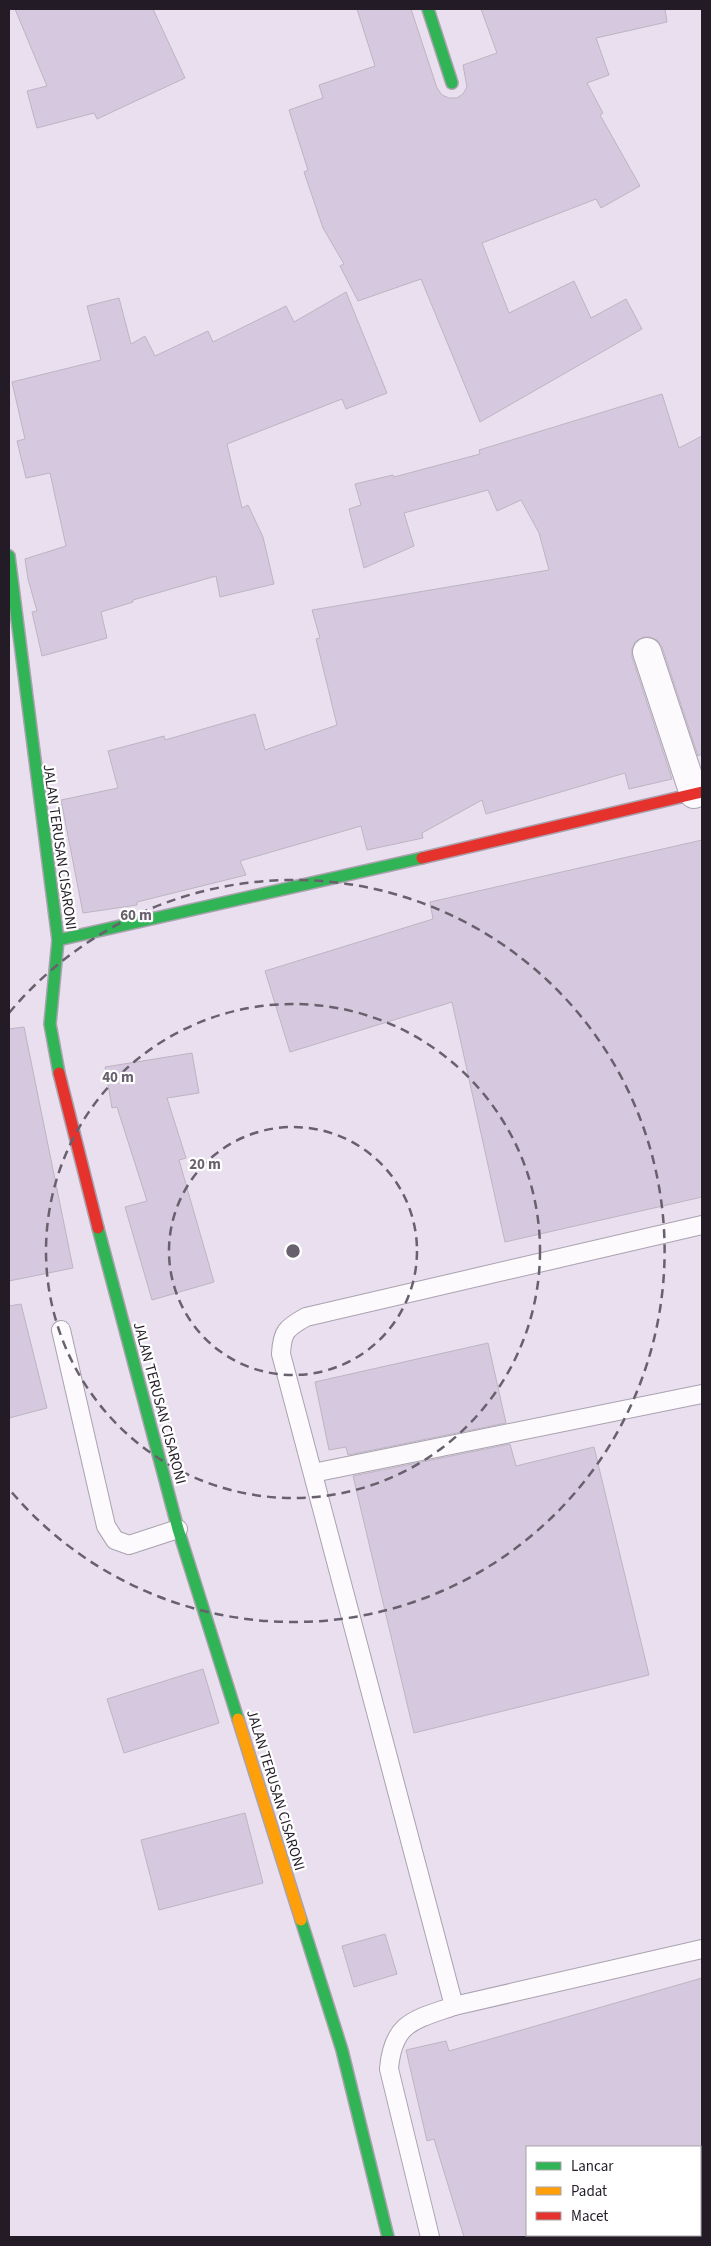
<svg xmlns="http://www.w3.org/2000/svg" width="711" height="2246" font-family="'Source Sans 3',sans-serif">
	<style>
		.building { fill: #d6c8de; stroke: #bdb5c2 }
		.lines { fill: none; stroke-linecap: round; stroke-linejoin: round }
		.lane-casing { stroke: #aaa2af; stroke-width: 20 }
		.street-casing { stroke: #aaa2af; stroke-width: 30 }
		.fast-casing { stroke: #aaa2af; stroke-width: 14 }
		.slow-casing { stroke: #aaa2af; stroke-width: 14 }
		.jam-casing { stroke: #aaa2af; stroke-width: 14 }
		.lane { stroke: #fcfafd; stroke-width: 18 }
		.street { stroke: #fcfafd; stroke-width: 28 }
		.fast { stroke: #30b455; stroke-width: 11 }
		.slow { stroke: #ff9f0a; stroke-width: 11 }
		.jam { stroke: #e5322d; stroke-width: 11 }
		.ring { fill: none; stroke: #68606d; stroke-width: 2.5; stroke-dasharray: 9 6 }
		.labels { text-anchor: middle; stroke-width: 4.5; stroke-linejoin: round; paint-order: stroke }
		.street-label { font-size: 15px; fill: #231c27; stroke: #fff }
		.centre { fill: #68606d; stroke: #fff; stroke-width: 2.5 }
		.ring-label { font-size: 15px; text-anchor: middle; font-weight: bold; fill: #68606d; stroke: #fff; stroke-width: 4.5; stroke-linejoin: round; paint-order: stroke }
	</style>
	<rect width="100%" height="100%" fill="#e9dfef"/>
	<g class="building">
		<path d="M 15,9 L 153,9 L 185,78 L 97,119 L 94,113 L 37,128 L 27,91 L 47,86 Z"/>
		<path d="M 357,9 L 411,9 L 437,88 L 442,95 L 449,98 L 457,98 L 463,94 L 467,87 L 463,65 L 497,53 L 481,9 L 665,9 L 667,22 L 596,38 L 609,75 L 587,83 L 603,113 L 600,115 L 640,186 L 601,208 L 596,199 L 482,243 L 509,313 L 574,281 L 591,318 L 626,299 L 642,329 L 480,422 L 421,279 L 358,301 L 340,266 L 344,264 L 323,228 L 304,172 L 308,170 L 289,110 L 323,98 L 319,85 L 375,66 Z"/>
		<path d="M 346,292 L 387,393 L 346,409 L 342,399 L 227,444 L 242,508 L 248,505 L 263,537 L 274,584 L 220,597 L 216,576 L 133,600 L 133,602 L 101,612 L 107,638 L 42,656 L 32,612 L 37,611 L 28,579 L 25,559 L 66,546 L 50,473 L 26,478 L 17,441 L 25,439 L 12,382 L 101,360 L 87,306 L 119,298 L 131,344 L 145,336 L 155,356 L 208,331 L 213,342 L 286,306 L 294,322 Z"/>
		<path d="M 662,394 L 679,448 L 702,436 L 702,754 L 698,756 L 662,647 L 657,640 L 650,637 L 643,637 L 635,642 L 632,649 L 632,657 L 672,779 L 629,789 L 625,773 L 486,814 L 482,800 L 422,833 L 423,838 L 367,850 L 361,826 L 240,861 L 246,875 L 137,902 L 137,905 L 83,913 L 61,800 L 118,788 L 108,751 L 164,736 L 165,740 L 255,714 L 265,750 L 337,725 L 316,639 L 320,638 L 312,610 L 549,570 L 539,533 L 521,500 L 497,511 L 488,490 L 404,513 L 414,546 L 364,568 L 349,509 L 361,505 L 355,484 L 393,475 L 394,477 L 480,454 L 479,450 Z"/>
		<path d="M 702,840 L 702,1197 L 505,1242 L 452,1002 L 290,1052 L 265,971 L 433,919 L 430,902 Z"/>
		<path d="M 24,1027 L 73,1268 L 9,1281 L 9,1029 Z"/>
		<path d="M 192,1053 L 199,1093 L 167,1098 L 186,1158 L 179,1160 L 214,1282 L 152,1300 L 125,1207 L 147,1201 L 117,1107 L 112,1108 L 105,1067 Z"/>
		<path d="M 21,1304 L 47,1408 L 9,1418 L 9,1306 Z"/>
		<path d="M 488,1343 L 506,1423 L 348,1455 L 346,1447 L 329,1450 L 315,1382 Z"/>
		<path d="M 510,1444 L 516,1466 L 594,1447 L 649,1675 L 414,1733 L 353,1476 Z"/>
		<path d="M 203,1669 L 219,1723 L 124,1753 L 107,1699 Z"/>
		<path d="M 245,1813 L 263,1883 L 159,1910 L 141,1840 Z"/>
		<path d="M 385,1934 L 397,1974 L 354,1987 L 342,1946 Z"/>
		<path d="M 702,1978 L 702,2147 L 527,2147 L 527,2237 L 464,2237 L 434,2139 L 427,2141 L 406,2050 L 446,2041 L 449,2051 Z"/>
	</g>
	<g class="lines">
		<defs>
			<g id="lane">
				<path d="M 61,1330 L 106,1526 L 115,1540 L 129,1545 L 178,1529"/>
				<path d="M 313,1473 L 702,1394"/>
				<path d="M 454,2006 L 281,1354 C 282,1332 286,1328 306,1317 L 702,1225"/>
				<path d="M 430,2237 L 389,2069 C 393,2022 414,2020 454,2006 L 702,1949"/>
			</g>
			<path id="street" d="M 647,652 L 694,794"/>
			<g id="fast">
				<path d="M 428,9 L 452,83"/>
				<path d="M 9,556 L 58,940 L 50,1024 L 59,1073"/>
				<path d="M 58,940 L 422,858"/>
				<path d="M 98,1228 L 178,1529 L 238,1719"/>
				<path d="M 301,1920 L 342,2050 L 388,2237"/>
			</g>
			<path id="slow" d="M 238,1719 L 301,1920"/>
			<g id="jam">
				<path d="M 422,858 L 702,792"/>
				<path d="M 59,1073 L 98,1228"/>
			</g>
		</defs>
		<use href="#lane" class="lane-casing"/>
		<use href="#street" class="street-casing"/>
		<use href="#fast" class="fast-casing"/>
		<use href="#slow" class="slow-casing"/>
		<use href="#jam" class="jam-casing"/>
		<use href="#lane" class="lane"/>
		<use href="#street" class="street"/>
		<use href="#fast" class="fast"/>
		<use href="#slow" class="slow"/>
		<use href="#jam" class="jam"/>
	</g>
	<g class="ring">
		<circle cx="293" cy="1251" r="124"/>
		<circle cx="293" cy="1251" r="247"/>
		<path d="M9 1013A371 371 0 1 1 9 1489"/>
	</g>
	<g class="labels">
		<g class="street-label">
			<text transform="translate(60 847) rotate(82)" y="5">JALAN TERUSAN CISARONI</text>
			<text transform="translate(160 1403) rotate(75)" y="5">JALAN TERUSAN CISARONI</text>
			<text transform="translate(276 1790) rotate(73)" y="5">JALAN TERUSAN CISARONI</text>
		</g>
	</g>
	<circle cx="293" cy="1251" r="8" class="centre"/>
	<g class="ring-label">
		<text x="136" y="920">60 m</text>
		<text x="118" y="1082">40 m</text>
		<text x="205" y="1169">20 m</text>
	</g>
	<rect width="711" height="2246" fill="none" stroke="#231c27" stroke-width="20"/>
	<rect x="526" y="2146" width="175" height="90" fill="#ffffff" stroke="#a7a4a9"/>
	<rect x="536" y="2162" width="25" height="8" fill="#30b455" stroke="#a7a4a9"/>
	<text x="571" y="2171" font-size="15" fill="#231c27">Lancar</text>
	<rect x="536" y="2187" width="25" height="8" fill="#ff9f0a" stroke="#a7a4a9"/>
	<text x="571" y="2196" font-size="15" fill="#231c27">Padat</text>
	<rect x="536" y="2212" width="25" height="8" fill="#e5322d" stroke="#a7a4a9"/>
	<text x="571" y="2221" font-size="15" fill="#231c27">Macet</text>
</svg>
